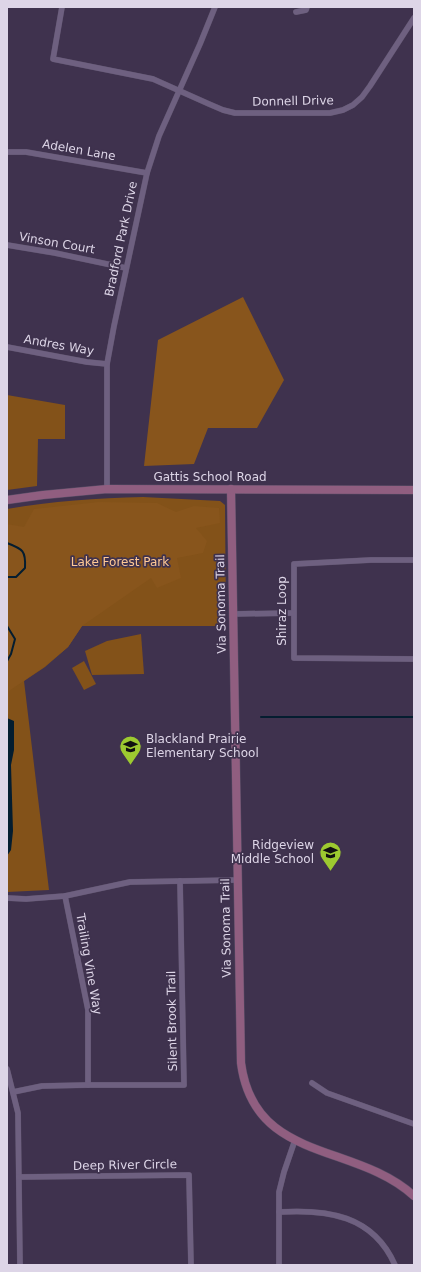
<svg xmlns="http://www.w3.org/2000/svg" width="421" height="1272" font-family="'DejaVu Sans',sans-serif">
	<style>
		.green { fill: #835219 }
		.forest { fill: #88551c }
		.water { fill: #041d30 }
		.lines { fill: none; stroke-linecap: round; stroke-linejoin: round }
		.stream { stroke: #041d30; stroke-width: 2 }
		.street-casing { stroke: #594e66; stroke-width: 6 }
		.secondary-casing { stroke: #594e66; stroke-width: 9 }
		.street { stroke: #6e6080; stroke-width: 5.5 }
		.secondary { stroke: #905e80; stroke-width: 8 }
		.labels { text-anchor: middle; stroke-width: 3.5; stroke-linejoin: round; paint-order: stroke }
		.street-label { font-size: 12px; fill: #ddd5e7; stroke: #3f324e }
		.park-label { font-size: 12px; fill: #ffc995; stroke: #3f324e }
		.poi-label { font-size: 12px; fill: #ddd5e7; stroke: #3f324e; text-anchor: start }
	</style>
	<rect width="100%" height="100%" fill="#3f324e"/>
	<g class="green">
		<path d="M 7,395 L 65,405 L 65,439 L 38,439 L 37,486 L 7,490 Z"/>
		<path d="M 143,497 L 220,501 L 225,505 L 226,626 L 82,626 L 68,647 L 45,667 L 24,681 L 49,890 L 7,892 L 7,509 C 52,501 97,498 143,497 Z"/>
		<path d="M 141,634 L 144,674 L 92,675 L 85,651 L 107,641 Z"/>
		<path d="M 84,661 L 96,684 L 84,690 L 72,668 Z"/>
	</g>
	<g class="forest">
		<path d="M 243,297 L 284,380 L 257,428 L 208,428 L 194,464 L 144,466 L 158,340 Z"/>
		<path d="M 99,502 L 157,503 L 176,512 L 194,506 L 219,508 L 220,523 L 196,528 L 207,541 L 203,553 L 177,558 L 181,578 L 157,588 L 151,578 L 82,626 L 68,647 L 44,667 L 9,691 L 9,714 L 7,715 L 7,524 L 24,527 L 34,509 Z"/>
	</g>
	<path class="water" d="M 7,718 L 14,721 L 14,750 L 11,765 L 13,831 L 11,850 L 7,856 Z"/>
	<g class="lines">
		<g class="stream">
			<path d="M 7,543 C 23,549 26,551 25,568 L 16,577 L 7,577"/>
			<path d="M 7,626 L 15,639 L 11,654 L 7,661"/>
			<path d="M 261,717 L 414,717"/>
		</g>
		<defs>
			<g id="street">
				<path d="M 62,7 L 53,59 L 153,79 L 209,104 L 223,110 L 235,113 L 330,113 L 343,110 L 353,105 L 362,97 L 370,86 L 414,18"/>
				<path d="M 296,12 L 306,10 L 307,7"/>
				<path d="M 7,152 L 26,152 L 147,173"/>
				<path d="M 7,245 L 55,253 L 126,268"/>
				<path d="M 7,347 L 87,362 L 107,364"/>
				<path d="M 107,489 L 107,364 L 114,326 L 147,173 L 159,136 L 200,44 L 215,7"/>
				<path d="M 414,560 L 371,560 L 294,564 L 294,658 L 414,659"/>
				<path d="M 233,614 L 293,613"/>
				<path d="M 65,896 L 88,1010 L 88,1085"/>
				<path d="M 7,898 L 26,899 L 65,896 L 130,882 L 237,880"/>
				<path d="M 7,1069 L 18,1113 L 20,1265"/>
				<path d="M 312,1083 L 327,1093 L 414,1124"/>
				<path d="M 13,1092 L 42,1086 L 88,1085 L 184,1085 L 180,881"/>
				<path d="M 19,1177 L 189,1175 L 191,1265"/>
				<path d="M 279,1212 C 327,1209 373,1215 395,1265"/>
				<path d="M 279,1265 L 279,1192 L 284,1172 L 295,1140"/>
			</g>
			<g id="secondary">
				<path d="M 231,489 L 241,1063 C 254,1163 355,1142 414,1196"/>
				<path d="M 7,500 L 43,495 L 107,489 L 414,490"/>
			</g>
		</defs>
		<use href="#street" class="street-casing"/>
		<use href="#secondary" class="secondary-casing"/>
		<use href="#street" class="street"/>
		<use href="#secondary" class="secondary"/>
	</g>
	<defs>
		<symbol id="school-pin" viewBox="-11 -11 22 30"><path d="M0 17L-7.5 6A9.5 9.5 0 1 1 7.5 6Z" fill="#9dca30" stroke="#3f324e"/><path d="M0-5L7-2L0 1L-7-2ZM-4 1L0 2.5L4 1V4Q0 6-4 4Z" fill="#111"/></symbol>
	</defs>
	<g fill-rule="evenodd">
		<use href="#school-pin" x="118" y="734" width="25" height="34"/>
		<use href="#school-pin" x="318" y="840" width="25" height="34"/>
	</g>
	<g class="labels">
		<g class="street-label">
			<text transform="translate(293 101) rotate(-1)" y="4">Donnell Drive</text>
			<text transform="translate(79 150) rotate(10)" y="4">Adelen Lane</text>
			<text transform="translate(121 239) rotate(-78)" y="4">Bradford Park Drive</text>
			<text transform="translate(57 243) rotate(10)" y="4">Vinson Court</text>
			<text transform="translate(59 345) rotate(10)" y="4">Andres Way</text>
			<text x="210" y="481">Gattis School Road</text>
			<text transform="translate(221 604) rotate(-91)" y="4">Via Sonoma Trail</text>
			<text transform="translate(282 611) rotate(-90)" y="4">Shiraz Loop</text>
			<text transform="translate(226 928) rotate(-91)" y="4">Via Sonoma Trail</text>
			<text transform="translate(89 964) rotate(80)" y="4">Trailing Vine Way</text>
			<text transform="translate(172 1021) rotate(-91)" y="4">Silent Brook Trail</text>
			<text transform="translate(125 1165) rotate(-1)" y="4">Deep River Circle</text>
		</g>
		<g class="park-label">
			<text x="120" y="566">Lake Forest Park</text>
		</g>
		<g class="poi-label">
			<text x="146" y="743">Blackland Prairie<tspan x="146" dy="14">Elementary School</tspan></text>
			<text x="314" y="849" text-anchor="end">Ridgeview<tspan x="314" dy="14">Middle School</tspan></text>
		</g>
	</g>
	<rect width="421" height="1272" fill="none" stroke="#ddd5e7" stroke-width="16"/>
</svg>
